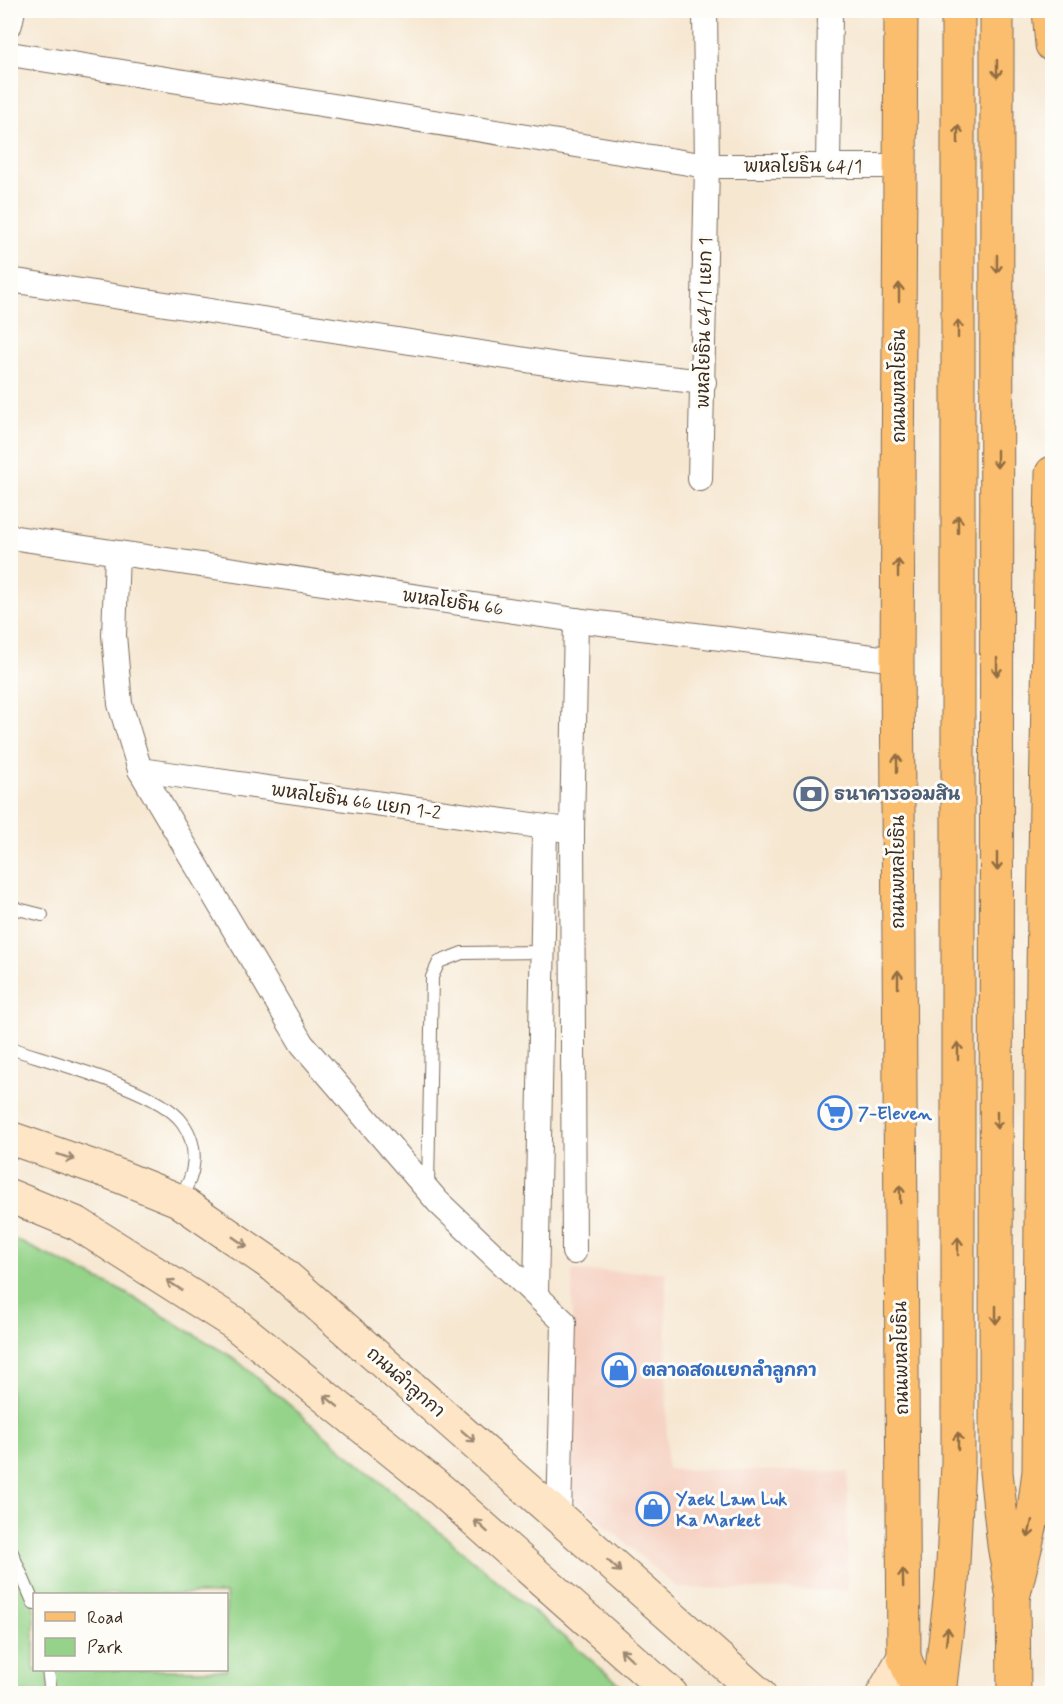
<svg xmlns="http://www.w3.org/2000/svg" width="1063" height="1704" font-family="Mynerve,'Playpen Sans Thai',sans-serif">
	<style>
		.built { fill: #f6d2c3 }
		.green { fill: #94d389; stroke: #687e54; stroke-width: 1.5; fill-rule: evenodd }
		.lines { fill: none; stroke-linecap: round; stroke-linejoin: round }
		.service-casing { stroke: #7c6c5d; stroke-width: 14 }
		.minor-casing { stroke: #7c6c5d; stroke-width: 26 }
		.secondary-casing { stroke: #7c6c5d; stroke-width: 35 }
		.primary-casing { stroke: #7c6c5d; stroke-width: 35 }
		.service { stroke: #fff; stroke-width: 12 }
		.minor { stroke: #fff; stroke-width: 24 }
		.secondary { stroke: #fde5c5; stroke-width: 33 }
		.primary { stroke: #fbbe6e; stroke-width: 33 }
		.oneway { stroke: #916d42 }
		.oneway2 { stroke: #9c8872 }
		.labels { text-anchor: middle; stroke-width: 6; stroke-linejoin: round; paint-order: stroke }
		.street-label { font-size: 18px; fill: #3b2a1e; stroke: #fdfcf7 }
		.service-label { font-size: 18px; font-weight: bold; fill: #4e5e75; stroke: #fdfcf7; text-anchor: start }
		.shop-label { font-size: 18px; font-weight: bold; fill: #366cbe; stroke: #fdfcf7; text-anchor: start }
	</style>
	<rect width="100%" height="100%" fill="#fdfcf7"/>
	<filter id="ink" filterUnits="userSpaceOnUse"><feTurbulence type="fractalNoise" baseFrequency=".0167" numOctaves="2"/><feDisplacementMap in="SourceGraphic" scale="12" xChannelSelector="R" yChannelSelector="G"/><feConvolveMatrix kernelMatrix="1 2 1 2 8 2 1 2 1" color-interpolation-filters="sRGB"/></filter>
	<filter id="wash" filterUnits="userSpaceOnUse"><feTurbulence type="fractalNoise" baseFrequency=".008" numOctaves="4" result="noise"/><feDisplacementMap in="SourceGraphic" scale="24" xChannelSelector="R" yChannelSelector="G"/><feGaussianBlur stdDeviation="1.35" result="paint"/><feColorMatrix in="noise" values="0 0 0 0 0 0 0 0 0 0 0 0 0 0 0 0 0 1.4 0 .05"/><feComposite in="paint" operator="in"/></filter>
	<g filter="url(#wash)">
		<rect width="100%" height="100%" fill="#f6e7d1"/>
		<path class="built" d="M 572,1271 L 666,1272 L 667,1469 L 848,1472 L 847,1591 L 677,1588 L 573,1497 Z"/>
		<path class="green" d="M 10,1237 L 122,1291 L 234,1358 L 630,1693 L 11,1693 ZM 34,1594 L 226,1594 L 226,1670 L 34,1670 Z"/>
	</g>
	<g filter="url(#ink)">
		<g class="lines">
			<defs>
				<g id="service">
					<path d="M 10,907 L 42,915"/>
					<path d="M 10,1048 C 51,1062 158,1089 182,1122 C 200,1147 196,1176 179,1199"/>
					<path d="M 428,1186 L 432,977 L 439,962 L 462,953 L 543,952"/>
					<path d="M 10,1548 L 34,1604"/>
					<path d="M 48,1670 L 51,1694"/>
				</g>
				<g id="minor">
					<path d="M 10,24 L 13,10"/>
					<path d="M 10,54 L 707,166 L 900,166"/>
					<path d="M 828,167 L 830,10"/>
					<path d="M 10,280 L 578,368 L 704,382"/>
					<path d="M 700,479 L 707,166 L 705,10"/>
					<path d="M 10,537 L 576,620 L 897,660"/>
					<path d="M 117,553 L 114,635 L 120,704 L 140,770 L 302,1044 L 438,1202 L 564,1322 L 559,1516"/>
					<path d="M 140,770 L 560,829"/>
					<path d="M 574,1252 L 572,831 L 576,620"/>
					<path d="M 536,1294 L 545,827"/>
				</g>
				<g id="secondary">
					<path d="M 10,1138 L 109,1172 L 178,1200 L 274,1266 L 759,1694"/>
					<path d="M 10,1196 L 78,1224 L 234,1323 L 442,1491 L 671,1694"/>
					<path d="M 883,1694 L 904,1657"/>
				</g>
				<g id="primary">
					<path d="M 901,10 L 897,660 L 904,1657 L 919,1694"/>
					<path d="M 997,10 L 996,1472 L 1004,1545 L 1013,1598"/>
					<path d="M 1049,10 L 1052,45"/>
					<path d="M 939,1694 L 952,1583 L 958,1463 L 958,10"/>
					<path d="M 1014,1694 L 1013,1598 L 1034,1511 L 1039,1471 L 1043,970 L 1052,473"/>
				</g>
			</defs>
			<use href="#service" class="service-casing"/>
			<use href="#minor" class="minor-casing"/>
			<use href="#secondary" class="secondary-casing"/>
			<use href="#primary" class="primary-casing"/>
			<use href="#service" class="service"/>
			<use href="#minor" class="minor"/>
			<use href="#secondary" class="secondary"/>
			<use href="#primary" class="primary"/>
		</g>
		<defs><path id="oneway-shaft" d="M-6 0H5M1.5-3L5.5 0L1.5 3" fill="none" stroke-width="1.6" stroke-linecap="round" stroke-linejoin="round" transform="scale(1.5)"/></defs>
		<g class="oneway">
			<use href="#oneway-shaft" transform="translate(997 69) rotate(90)"/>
			<use href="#oneway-shaft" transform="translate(958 134) rotate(-90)"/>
			<use href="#oneway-shaft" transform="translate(997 264) rotate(90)"/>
			<use href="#oneway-shaft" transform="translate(899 292) rotate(-90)"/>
			<use href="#oneway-shaft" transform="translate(958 329) rotate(-90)"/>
			<use href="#oneway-shaft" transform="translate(997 459) rotate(90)"/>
			<use href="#oneway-shaft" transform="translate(958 524) rotate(-90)"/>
			<use href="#oneway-shaft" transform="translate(898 568) rotate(-90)"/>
			<use href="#oneway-shaft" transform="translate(997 667) rotate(90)"/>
			<use href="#oneway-shaft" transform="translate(897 763) rotate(-90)"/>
			<use href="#oneway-shaft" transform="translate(997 862) rotate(90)"/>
			<use href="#oneway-shaft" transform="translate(898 979) rotate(-90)"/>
			<use href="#oneway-shaft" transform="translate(958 1051) rotate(-90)"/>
			<use href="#oneway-shaft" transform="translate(997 1120) rotate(90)"/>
			<use href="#oneway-shaft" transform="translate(900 1194) rotate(-91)"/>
			<use href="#oneway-shaft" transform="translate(958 1246) rotate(-90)"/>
			<use href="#oneway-shaft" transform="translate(996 1315) rotate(90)"/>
			<use href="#oneway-shaft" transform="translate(958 1441) rotate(-90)"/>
			<use href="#oneway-shaft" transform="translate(1030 1529) rotate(102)"/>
			<use href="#oneway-shaft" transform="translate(903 1578) rotate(-91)"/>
			<use href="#oneway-shaft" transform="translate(947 1636) rotate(-84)"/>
		</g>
		<g class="oneway2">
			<use href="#oneway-shaft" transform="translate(66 1157) rotate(19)"/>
			<use href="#oneway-shaft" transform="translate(240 1242) rotate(35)"/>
			<use href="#oneway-shaft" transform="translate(174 1285) rotate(-147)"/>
			<use href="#oneway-shaft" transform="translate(331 1401) rotate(-141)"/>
			<use href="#oneway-shaft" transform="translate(468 1436) rotate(41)"/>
			<use href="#oneway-shaft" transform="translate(481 1526) rotate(-138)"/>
			<use href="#oneway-shaft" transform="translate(614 1566) rotate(42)"/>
			<use href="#oneway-shaft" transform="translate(627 1655) rotate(-138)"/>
		</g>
	</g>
	<defs>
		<symbol id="bank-ring" viewBox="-11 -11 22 22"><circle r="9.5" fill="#fdfcf7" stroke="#5c6f8a" stroke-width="1.5"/><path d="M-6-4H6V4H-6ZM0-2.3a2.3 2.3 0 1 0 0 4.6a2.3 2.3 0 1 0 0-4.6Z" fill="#5c6f8a"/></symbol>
		<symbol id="supermarket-ring" viewBox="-11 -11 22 22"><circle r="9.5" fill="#fdfcf7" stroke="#3f7fe0" stroke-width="1.5"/><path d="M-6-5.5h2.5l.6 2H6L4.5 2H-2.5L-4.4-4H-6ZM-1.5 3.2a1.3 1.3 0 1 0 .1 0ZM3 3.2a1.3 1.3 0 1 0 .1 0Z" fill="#3f7fe0"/></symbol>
		<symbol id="shop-ring" viewBox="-11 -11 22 22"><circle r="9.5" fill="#fdfcf7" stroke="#3f7fe0" stroke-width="1.5"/><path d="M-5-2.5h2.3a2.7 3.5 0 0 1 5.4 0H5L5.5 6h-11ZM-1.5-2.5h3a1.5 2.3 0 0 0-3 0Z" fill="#3f7fe0"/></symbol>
	</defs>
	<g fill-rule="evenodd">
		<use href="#bank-ring" x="792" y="775" width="38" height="38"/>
		<use href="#supermarket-ring" x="816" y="1094" width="38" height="38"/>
		<use href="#shop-ring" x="600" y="1351" width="38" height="38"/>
		<use href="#shop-ring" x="634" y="1490" width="38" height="38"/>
	</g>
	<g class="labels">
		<g class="street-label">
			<text x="803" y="172">พหลโยธิน 64/1</text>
			<text transform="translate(704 323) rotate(-89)" y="6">พหลโยธิน 64/1 แยก 1</text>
			<text transform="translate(899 386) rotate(-90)" y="6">ถนนพหลโยธิน</text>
			<text transform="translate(453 602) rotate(8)" y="6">พหลโยธิน 66</text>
			<text transform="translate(356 801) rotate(8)" y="6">พหลโยธิน 66 แยก 1-2</text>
			<text transform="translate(898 872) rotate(-90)" y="6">ถนนพหลโยธิน</text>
			<text transform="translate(901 1358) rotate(-91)" y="6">ถนนพหลโยธิน</text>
			<text transform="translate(406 1382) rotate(41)" y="6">ถนนลำลูกกา</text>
		</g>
		<g class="service-label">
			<text x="834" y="800">ธนาคารออมสิน</text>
		</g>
		<g class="shop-label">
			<text x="858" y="1119">7-Eleven</text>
			<text x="642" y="1376">ตลาดสดแยกลำลูกกา</text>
			<text x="676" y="1505">Yaek Lam Luk<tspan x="676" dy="21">Ka Market</tspan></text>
		</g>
	</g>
	<rect width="1063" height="1704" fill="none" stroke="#fdfcf7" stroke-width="36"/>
	<rect x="33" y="1593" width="195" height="78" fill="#fdfcf7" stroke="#afa8a0" stroke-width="1.5"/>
	<rect x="45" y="1612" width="30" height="9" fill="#fbbe6e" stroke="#afa8a0" stroke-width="1.5"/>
	<text x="87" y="1623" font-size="18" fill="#3b2a1e">Road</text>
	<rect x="45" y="1638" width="30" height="18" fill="#94d389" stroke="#afa8a0" stroke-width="1.5"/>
	<text x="87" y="1653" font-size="18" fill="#3b2a1e">Park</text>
</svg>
